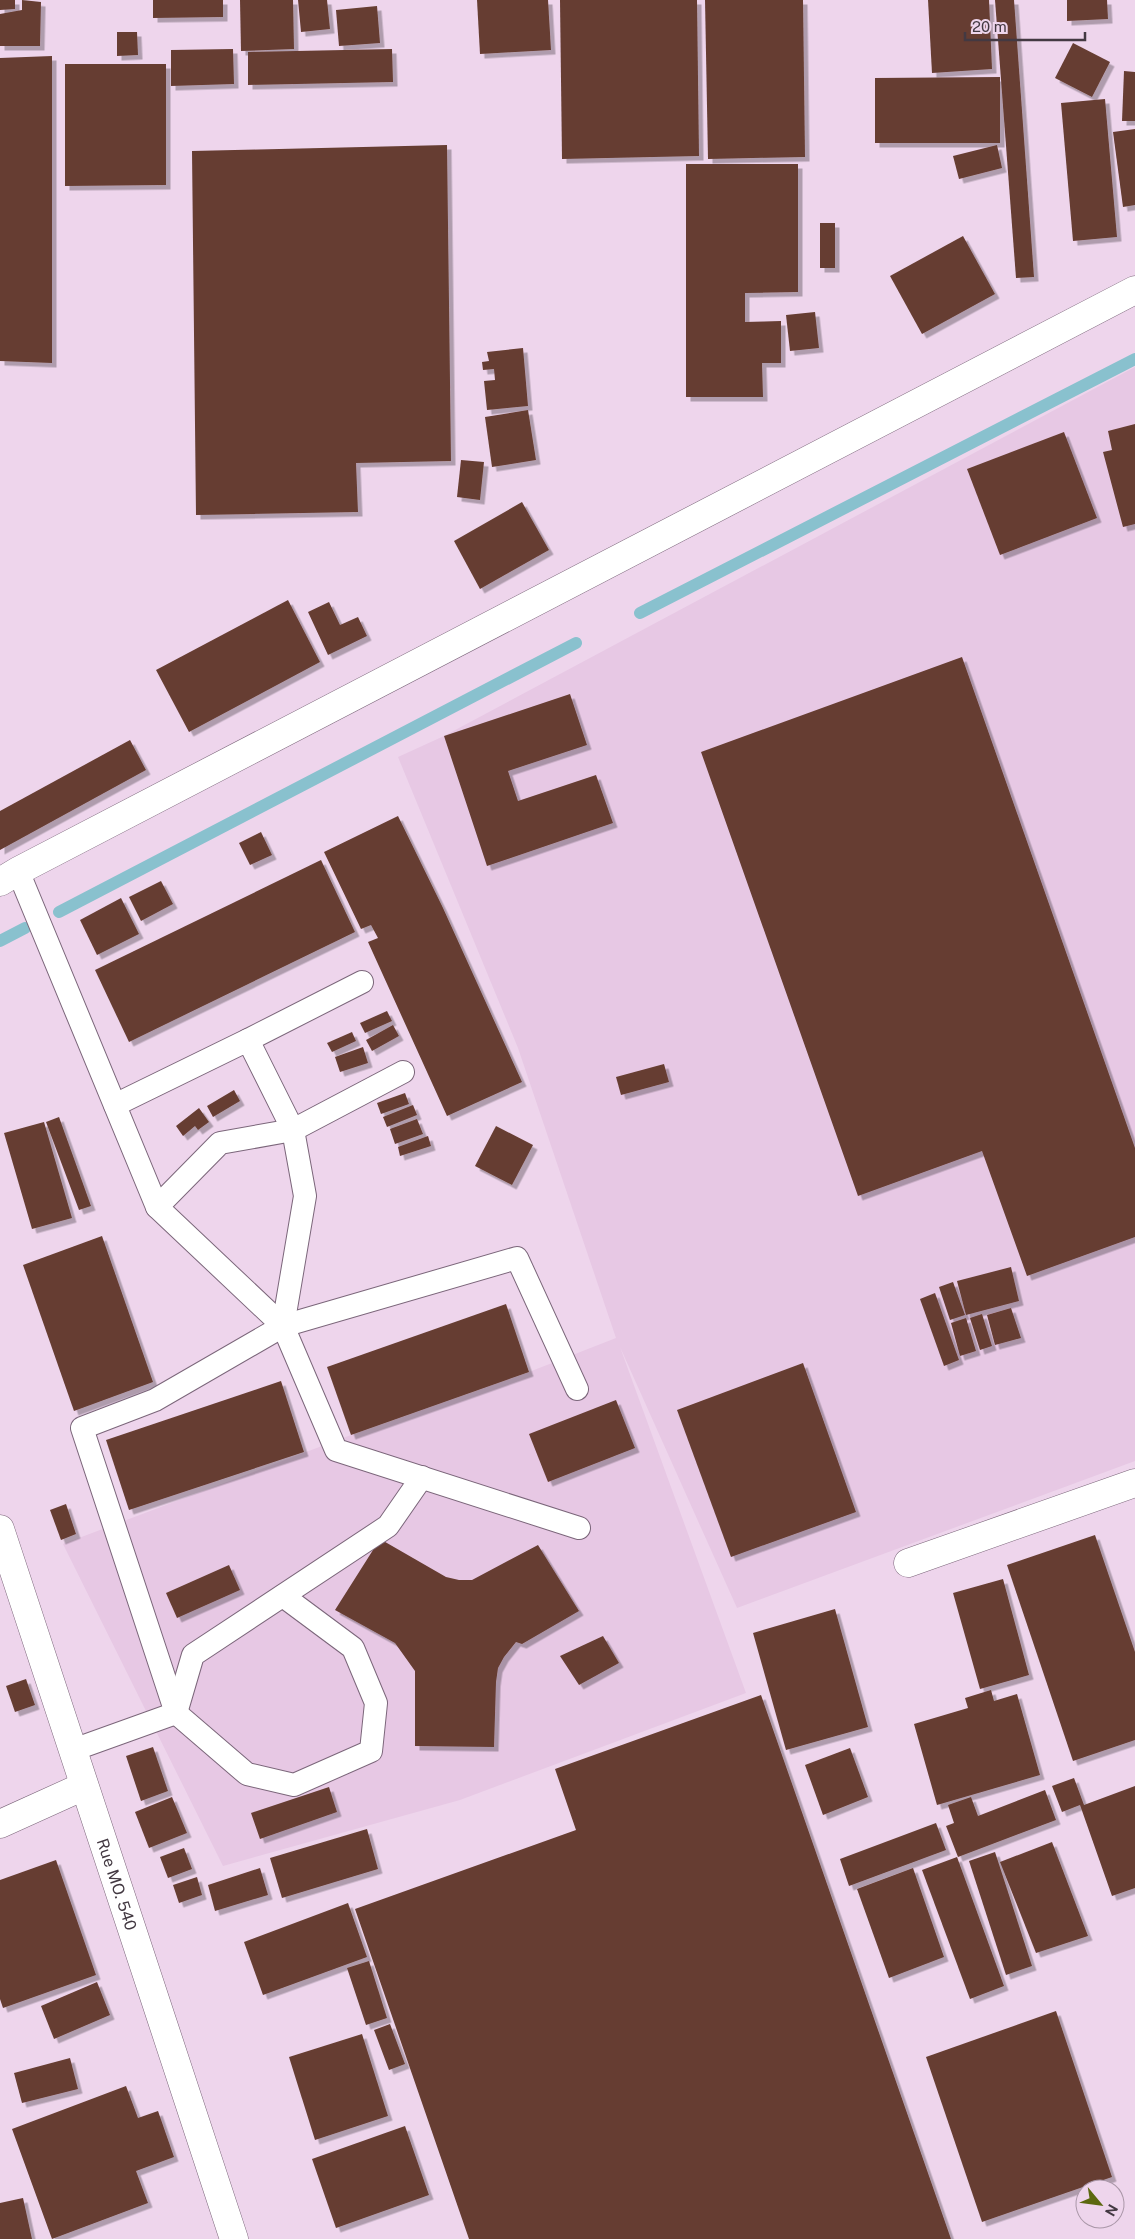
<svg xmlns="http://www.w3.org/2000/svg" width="1135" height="2239" font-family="'Public Sans',sans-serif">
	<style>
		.built { fill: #e7c8e4 }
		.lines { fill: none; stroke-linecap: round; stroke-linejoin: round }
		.stream { stroke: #89c1ce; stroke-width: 12 }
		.building { fill: #663d32; filter: url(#shadow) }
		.service-casing { stroke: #7b667a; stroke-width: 24 }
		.minor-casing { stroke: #7b667a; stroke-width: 29 }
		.tertiary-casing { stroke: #7b667a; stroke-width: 29 }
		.service { stroke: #fff; stroke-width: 22 }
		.minor { stroke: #fff; stroke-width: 28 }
		.tertiary { stroke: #fff; stroke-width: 28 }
		.labels { text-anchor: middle; stroke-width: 5; stroke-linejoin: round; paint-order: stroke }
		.street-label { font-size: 16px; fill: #433942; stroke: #eed5ec }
	</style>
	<defs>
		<filter id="shadow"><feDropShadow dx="4.5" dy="4.5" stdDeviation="0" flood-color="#0004"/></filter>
	</defs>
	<rect width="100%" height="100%" fill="#eed5ec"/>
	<path class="built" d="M 1135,367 L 1135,1461 L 737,1608 L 620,1347 L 746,1693 L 460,1800 L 223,1866 L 63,1544 L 351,1435 L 529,1372 L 616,1338 L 518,1048 L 398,757 L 444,736 Z"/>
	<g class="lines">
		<g class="stream">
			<path d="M 640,613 L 1135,359"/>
			<path d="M 59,912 L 576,643"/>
			<path d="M 0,941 L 25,928"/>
		</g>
	</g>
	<g class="building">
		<path d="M 0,0 L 15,0 L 15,9 L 0,10 Z"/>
		<path d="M 22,0 L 41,2 L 40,46 L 0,46 L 0,14 L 22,10 Z"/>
		<path d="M 153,0 L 223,0 L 223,17 L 153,18 Z"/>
		<path d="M 240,0 L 293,0 L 294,49 L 241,51 Z"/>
		<path d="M 298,0 L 327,0 L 330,29 L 301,32 Z"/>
		<path d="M 477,0 L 548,0 L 551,50 L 480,54 Z"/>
		<path d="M 560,0 L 697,0 L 699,156 L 562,159 Z"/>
		<path d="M 705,0 L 803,0 L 805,157 L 708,159 Z"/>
		<path d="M 928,0 L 989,0 L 992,69 L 932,73 Z"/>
		<path d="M 995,0 L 1014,0 L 1034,277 L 1016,278 Z"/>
		<path d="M 1067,0 L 1107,0 L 1108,19 L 1067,21 Z"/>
		<path d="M 377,6 L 380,43 L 339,46 L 336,10 Z"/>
		<path d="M 117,32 L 137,32 L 138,55 L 117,56 Z"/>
		<path d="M 1073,43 L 1110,62 L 1092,97 L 1055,78 Z"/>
		<path d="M 233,49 L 234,84 L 171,86 L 171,50 Z"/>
		<path d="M 392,49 L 393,82 L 248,85 L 248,52 Z"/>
		<path d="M 52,56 L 52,363 L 0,361 L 0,58 Z"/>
		<path d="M 65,64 L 166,64 L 166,185 L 65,186 Z"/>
		<path d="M 1124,71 L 1135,72 L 1135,121 L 1122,121 Z"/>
		<path d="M 1000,77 L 1000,143 L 875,143 L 875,78 Z"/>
		<path d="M 1105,99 L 1117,237 L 1073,241 L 1061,103 Z"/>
		<path d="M 1135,129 L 1135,205 L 1123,207 L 1113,132 Z"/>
		<path d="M 447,145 L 451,461 L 356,463 L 358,512 L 196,515 L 192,151 Z"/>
		<path d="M 997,145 L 1002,168 L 959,179 L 953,156 Z"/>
		<path d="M 686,164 L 798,164 L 798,292 L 745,293 L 745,322 L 781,321 L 781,363 L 762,363 L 763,397 L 686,397 Z"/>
		<rect x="820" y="223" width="15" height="45"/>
		<path d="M 963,236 L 995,294 L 922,334 L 890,276 Z"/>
		<path d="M 815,312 L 819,348 L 790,351 L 786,315 Z"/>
		<path d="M 523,348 L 528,406 L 487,410 L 484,381 L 495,380 L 494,369 L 483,370 L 482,362 L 489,361 L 487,352 Z"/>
		<path d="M 528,410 L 536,460 L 492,467 L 485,417 Z"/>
		<path d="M 1135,424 L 1135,524 L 1123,527 L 1103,452 L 1112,450 L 1108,431 Z"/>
		<path d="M 1064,432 L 1097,518 L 1000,555 L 967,469 Z"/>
		<path d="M 461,460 L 484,462 L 480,500 L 457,497 Z"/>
		<path d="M 522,502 L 549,550 L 480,589 L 454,541 Z"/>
		<path d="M 288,600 L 320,662 L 189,732 L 156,670 Z"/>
		<path d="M 329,602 L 340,625 L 358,617 L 367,636 L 328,655 L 308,612 Z"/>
		<path d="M 962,657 L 1135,1148 L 1135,1237 L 1027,1276 L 982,1151 L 858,1196 L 701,752 Z"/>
		<path d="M 570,694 L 587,745 L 508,771 L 518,801 L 596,775 L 613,823 L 487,866 L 444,736 Z"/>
		<path d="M 130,740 L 146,770 L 0,850 L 0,811 Z"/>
		<path d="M 398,816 L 443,908 L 522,1082 L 447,1116 L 368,942 L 378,938 L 371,925 L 361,929 L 324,852 Z"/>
		<path d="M 261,832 L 272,855 L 250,865 L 239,843 Z"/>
		<path d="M 321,860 L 355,932 L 129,1042 L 95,970 Z"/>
		<path d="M 161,881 L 173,904 L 141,921 L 129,897 Z"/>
		<path d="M 121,898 L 139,934 L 97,955 L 80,920 Z"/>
		<path d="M 387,1011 L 392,1021 L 365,1033 L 360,1023 Z"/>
		<path d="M 393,1025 L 399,1036 L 372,1051 L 366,1040 Z"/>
		<path d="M 352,1032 L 356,1041 L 332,1052 L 327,1043 Z"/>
		<path d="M 363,1047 L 368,1063 L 340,1072 L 335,1057 Z"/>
		<path d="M 664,1064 L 669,1082 L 621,1095 L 616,1077 Z"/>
		<path d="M 234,1090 L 240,1101 L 213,1117 L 207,1106 Z"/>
		<path d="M 405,1093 L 409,1104 L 381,1114 L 377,1103 Z"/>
		<path d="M 413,1105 L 417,1115 L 387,1127 L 383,1117 Z"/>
		<path d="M 199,1108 L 209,1122 L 198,1130 L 195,1126 L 183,1136 L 176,1126 Z"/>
		<path d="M 59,1117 L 91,1206 L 79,1210 L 46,1122 Z"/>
		<path d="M 417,1119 L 423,1134 L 395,1144 L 390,1129 Z"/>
		<path d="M 44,1122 L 72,1218 L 32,1229 L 4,1133 Z"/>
		<path d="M 496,1126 L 533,1145 L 512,1185 L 475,1166 Z"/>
		<path d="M 428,1136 L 431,1146 L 400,1156 L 398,1147 Z"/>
		<path d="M 102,1236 L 153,1382 L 74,1411 L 23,1265 Z"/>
		<path d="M 1011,1267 L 1019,1301 L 966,1315 L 957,1281 Z"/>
		<path d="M 953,1282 L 965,1315 L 950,1320 L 939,1287 Z"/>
		<path d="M 935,1293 L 959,1360 L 944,1366 L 920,1299 Z"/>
		<path d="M 506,1304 L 529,1372 L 351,1435 L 327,1367 Z"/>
		<path d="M 1011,1308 L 1021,1338 L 995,1345 L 987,1315 Z"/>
		<path d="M 982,1314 L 992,1346 L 980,1350 L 970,1318 Z"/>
		<path d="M 966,1318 L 976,1351 L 960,1356 L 951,1323 Z"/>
		<path d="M 803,1363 L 856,1512 L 731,1557 L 677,1410 Z"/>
		<path d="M 281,1381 L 304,1452 L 129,1510 L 106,1440 Z"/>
		<path d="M 616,1400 L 635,1448 L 548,1482 L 529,1434 Z"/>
		<path d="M 66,1504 L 76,1534 L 61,1540 L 50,1510 Z"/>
		<path d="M 1095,1535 L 1135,1652 L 1135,1740 L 1073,1761 L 1007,1565 Z"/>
		<path d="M 380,1539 L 446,1577 L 459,1580 L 472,1580 L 538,1545 L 579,1611 L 522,1644 L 516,1642 L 504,1657 L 498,1668 L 496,1682 L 494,1747 L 415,1746 L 415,1671 L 395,1643 L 335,1610 Z"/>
		<path d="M 229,1565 L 240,1590 L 177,1618 L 166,1593 Z"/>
		<path d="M 1003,1579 L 1029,1675 L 980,1689 L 953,1593 Z"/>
		<path d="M 835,1609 L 868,1727 L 786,1750 L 753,1633 Z"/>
		<path d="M 603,1636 L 619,1663 L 579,1685 L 560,1656 Z"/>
		<path d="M 26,1679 L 35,1705 L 15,1712 L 6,1686 Z"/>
		<path d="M 991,1690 L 994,1701 L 1017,1694 L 1040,1775 L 937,1805 L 914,1724 L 968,1708 L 965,1698 Z"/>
		<path d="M 761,1695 L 951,2239 L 469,2239 L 355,1909 L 576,1830 L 555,1769 Z"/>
		<path d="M 153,1747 L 168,1791 L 141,1801 L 126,1756 Z"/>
		<path d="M 850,1748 L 868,1797 L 823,1815 L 805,1765 Z"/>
		<path d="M 1074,1778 L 1084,1805 L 1135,1786 L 1135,1888 L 1112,1896 L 1080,1805 L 1062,1812 L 1052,1786 Z"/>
		<path d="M 329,1787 L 337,1812 L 260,1839 L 251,1813 Z"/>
		<path d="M 1045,1790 L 1056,1820 L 958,1857 L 946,1826 L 954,1823 L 948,1805 L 971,1797 L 978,1816 Z"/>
		<path d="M 172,1797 L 187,1833 L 149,1848 L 135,1812 Z"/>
		<path d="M 936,1823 L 946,1850 L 849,1886 L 840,1859 Z"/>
		<path d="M 367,1829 L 378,1869 L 282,1898 L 270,1858 Z"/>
		<path d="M 1052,1842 L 1088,1936 L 1036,1953 L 1000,1862 Z"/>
		<path d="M 184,1848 L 192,1869 L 168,1878 L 160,1857 Z"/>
		<path d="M 995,1852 L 1032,1966 L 1006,1975 L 969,1861 Z"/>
		<path d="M 957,1857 L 1004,1986 L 970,1999 L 922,1870 Z"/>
		<path d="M 56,1860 L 96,1975 L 3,2008 L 0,1999 L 0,1880 Z"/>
		<path d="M 260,1868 L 268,1895 L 215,1911 L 208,1885 Z"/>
		<path d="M 913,1868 L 944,1957 L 889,1978 L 857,1889 Z"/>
		<path d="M 197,1877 L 202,1895 L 179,1903 L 173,1885 Z"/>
		<path d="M 348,1903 L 367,1957 L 263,1995 L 244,1942 Z"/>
		<path d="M 369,1961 L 387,2018 L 366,2025 L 347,1968 Z"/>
		<path d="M 97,1982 L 110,2015 L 54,2039 L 41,2006 Z"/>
		<path d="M 1056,2011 L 1112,2177 L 982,2222 L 926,2057 Z"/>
		<path d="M 390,2024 L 405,2064 L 389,2070 L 374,2030 Z"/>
		<path d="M 362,2034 L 388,2116 L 315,2140 L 289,2057 Z"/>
		<path d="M 70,2058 L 78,2089 L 22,2103 L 14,2073 Z"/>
		<path d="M 126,2086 L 138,2118 L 158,2111 L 174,2157 L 136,2171 L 148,2203 L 52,2239 L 12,2129 Z"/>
		<path d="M 405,2126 L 429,2195 L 336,2228 L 312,2159 Z"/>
		<path d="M 23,2198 L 32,2239 L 0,2239 L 0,2203 Z"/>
	</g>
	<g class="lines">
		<defs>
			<g id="service">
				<path d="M 18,871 L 157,1207 L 283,1326 L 517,1258 L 577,1389"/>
				<path d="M 248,1040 L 362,982"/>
				<path d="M 115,1105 L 248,1040 L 293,1130 L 305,1196 L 283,1326 L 336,1450 L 579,1528"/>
				<path d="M 157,1207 L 220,1143 L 293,1130 L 403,1072"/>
				<path d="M 283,1326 L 155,1400 L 82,1428 L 176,1713 L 247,1774 L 294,1785 L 371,1751 L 376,1703 L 353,1648 L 283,1596"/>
				<path d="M 73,1750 L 176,1713 L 193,1655 L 388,1526 L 422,1477"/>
			</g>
			<g id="minor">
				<path id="s1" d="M 0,1529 L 234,2239"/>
				<path d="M 908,1563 L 1135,1483"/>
				<path d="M 0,1824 L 84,1786"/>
			</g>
			<path id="tertiary" d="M 0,882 L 18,871 L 1135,290"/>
		</defs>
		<use href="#service" class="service-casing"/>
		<use href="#minor" class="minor-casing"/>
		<use href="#tertiary" class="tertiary-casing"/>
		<use href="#service" class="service"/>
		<use href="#minor" class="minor"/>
		<use href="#tertiary" class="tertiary"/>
	</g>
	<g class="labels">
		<g class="street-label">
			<text dy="6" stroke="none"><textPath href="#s1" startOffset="374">Rue MO. 540</textPath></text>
		</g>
	</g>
	<g transform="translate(1100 2204) rotate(119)"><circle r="24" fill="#eed5ec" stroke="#aa97a8"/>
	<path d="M0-4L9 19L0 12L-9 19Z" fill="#5c680f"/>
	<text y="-8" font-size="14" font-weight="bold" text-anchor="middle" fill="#433942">N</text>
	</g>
	<path d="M965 32v8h120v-8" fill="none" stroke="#433942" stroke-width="2.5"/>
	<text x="972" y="32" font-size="15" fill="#433942" stroke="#eed5ec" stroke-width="4" paint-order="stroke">20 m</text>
</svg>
